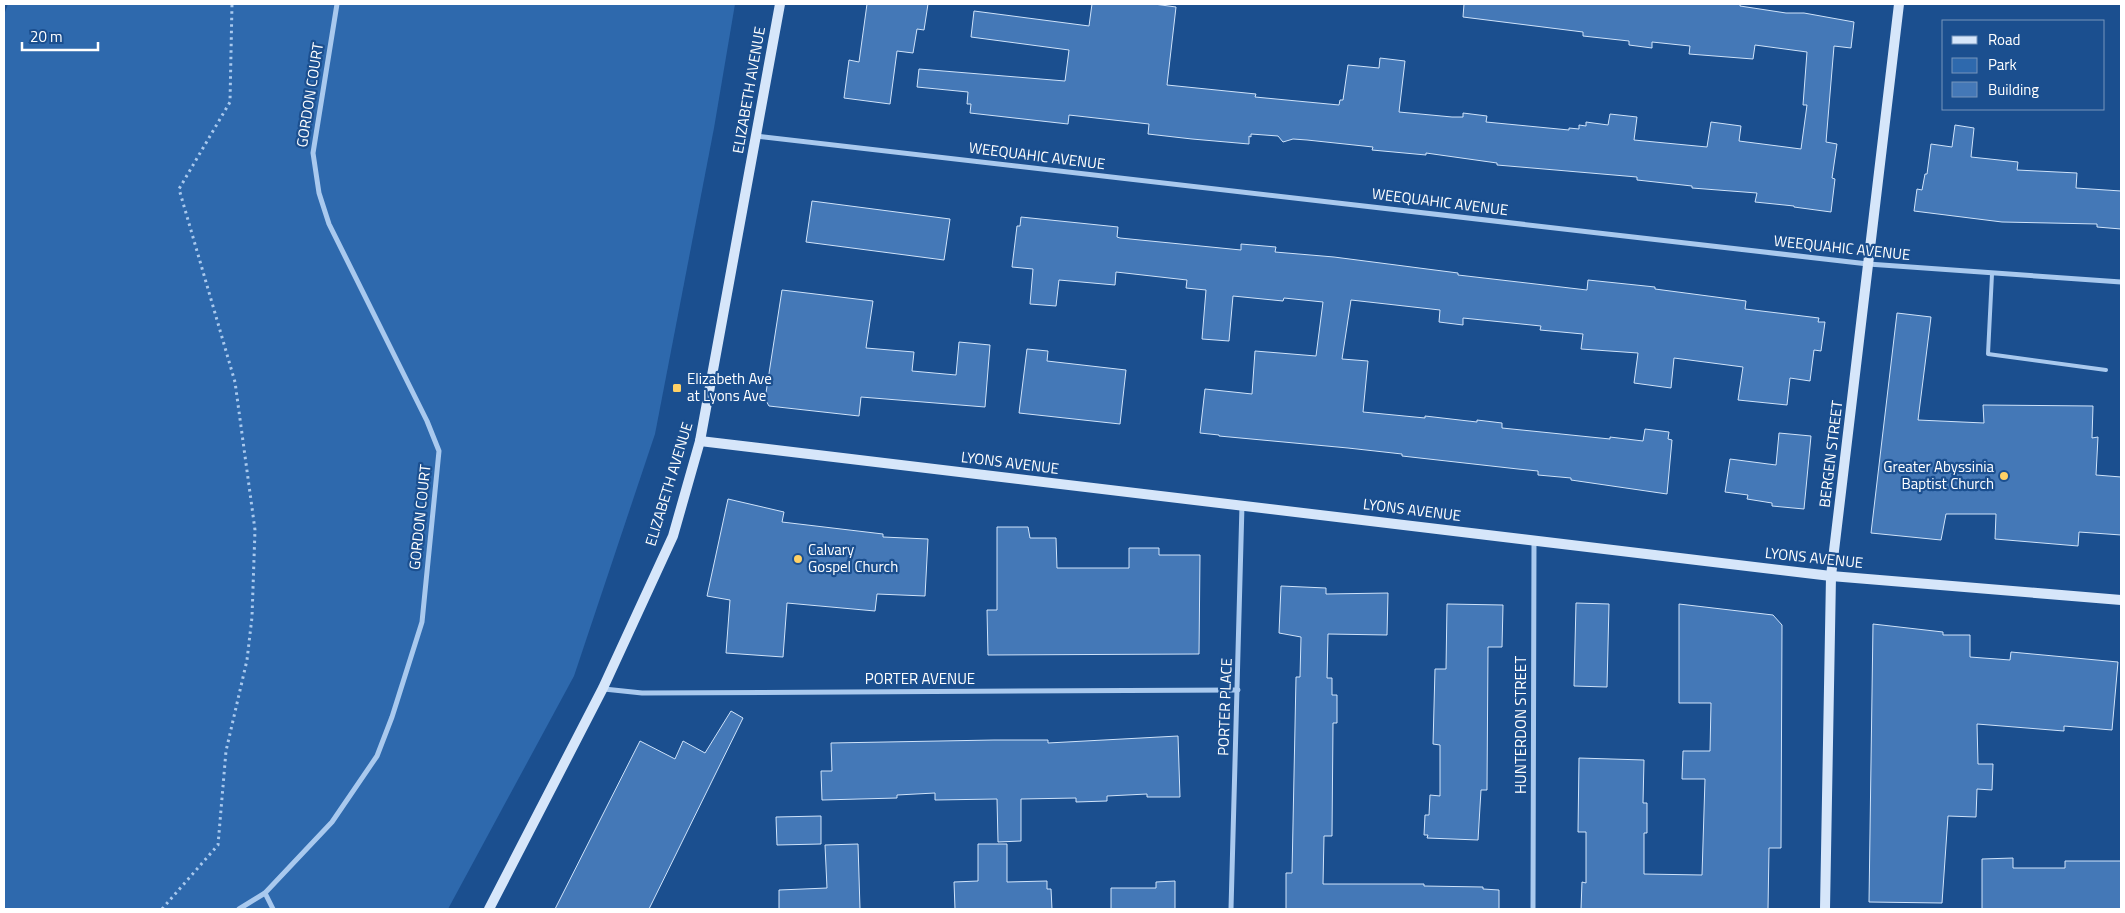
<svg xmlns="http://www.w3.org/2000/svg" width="2125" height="913" font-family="'Titillium Web',sans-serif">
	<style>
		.green { fill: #2e69ad }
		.building { fill: #4478b7; stroke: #cfe3fa }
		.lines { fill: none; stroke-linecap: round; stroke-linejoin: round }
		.path { stroke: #a9c9ee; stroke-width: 3; stroke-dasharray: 2.5 4; stroke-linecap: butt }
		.lane { stroke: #a9c9ee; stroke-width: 4 }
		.street { stroke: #a9c9ee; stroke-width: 5 }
		.secondary { stroke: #d6e6fa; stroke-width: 10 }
		.poi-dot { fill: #ffd166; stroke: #1b4f8f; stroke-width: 2 }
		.labels { text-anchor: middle; stroke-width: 4.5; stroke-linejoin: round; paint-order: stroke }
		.street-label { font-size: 15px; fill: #fff; stroke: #1b4f8f }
		.poi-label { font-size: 15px; fill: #fff; stroke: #1b4f8f; text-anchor: start }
	</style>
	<rect width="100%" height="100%" fill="#1b4f8f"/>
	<path class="green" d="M 8,4 L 735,4 L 714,128 L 655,434 L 574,676 L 448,909 L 4,909 L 4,15 Z"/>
	<g class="building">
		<path d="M 867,4 L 928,4 L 924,30 L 917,29 L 913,53 L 897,51 L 890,104 L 844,98 L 849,60 L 859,62 Z"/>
		<path d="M 1092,4 L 1154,4 L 1176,7 L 1167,85 L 1256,94 L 1255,97 L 1339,105 L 1340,100 L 1343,100 L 1348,65 L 1379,68 L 1380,58 L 1405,61 L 1399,112 L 1452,117 L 1463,117 L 1463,113 L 1487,116 L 1486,122 L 1569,130 L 1569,128 L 1579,129 L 1579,125 L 1586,126 L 1586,122 L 1608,125 L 1610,114 L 1637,117 L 1634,140 L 1707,147 L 1711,122 L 1741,126 L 1739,141 L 1801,149 L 1807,105 L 1803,105 L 1807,52 L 1755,45 L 1753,59 L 1689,54 L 1690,46 L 1652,42 L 1652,48 L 1629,45 L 1629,41 L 1583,36 L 1583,32 L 1463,17 L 1464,4 L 1740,4 L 1740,6 L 1786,13 L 1804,13 L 1854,22 L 1851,48 L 1834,46 L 1826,142 L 1837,144 L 1832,178 L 1835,179 L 1831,212 L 1794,207 L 1794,206 L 1755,202 L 1757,193 L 1692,188 L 1692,186 L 1637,180 L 1637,177 L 1497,165 L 1497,163 L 1426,153 L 1426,155 L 1372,150 L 1373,147 L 1307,140 L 1293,139 L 1283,142 L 1278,136 L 1251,134 L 1251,137 L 1249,136 L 1249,144 L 1192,139 L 1148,134 L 1149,124 L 1069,115 L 1068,124 L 970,113 L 971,104 L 967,104 L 968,92 L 917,87 L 919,69 L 1065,81 L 1069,50 L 971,37 L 974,11 L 1089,26 Z"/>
		<path d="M 1955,125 L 1974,128 L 1971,157 L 2018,162 L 2017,170 L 2077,173 L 2076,188 L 2121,191 L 2121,229 L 2097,227 L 2097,224 L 2002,222 L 1914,211 L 1917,189 L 1922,190 L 1925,174 L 1927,174 L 1931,144 L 1952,147 Z"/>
		<path d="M 812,201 L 950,219 L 944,260 L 806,242 Z"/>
		<path d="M 1021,217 L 1118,227 L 1117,237 L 1120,238 L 1241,250 L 1241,244 L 1276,247 L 1275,252 L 1334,257 L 1458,273 L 1458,275 L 1587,290 L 1588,280 L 1655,287 L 1655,289 L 1746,301 L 1745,309 L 1819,318 L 1818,322 L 1825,322 L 1821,351 L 1814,350 L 1810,381 L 1790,378 L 1787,405 L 1738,400 L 1743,367 L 1674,358 L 1671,388 L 1634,383 L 1638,353 L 1581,349 L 1583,334 L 1540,330 L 1541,326 L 1463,318 L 1463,325 L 1439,322 L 1440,310 L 1351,300 L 1342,359 L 1368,361 L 1363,412 L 1425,418 L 1425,416 L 1477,422 L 1477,420 L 1502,423 L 1502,428 L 1610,439 L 1610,437 L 1643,441 L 1645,429 L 1669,432 L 1668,439 L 1672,440 L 1667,494 L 1571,480 L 1571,478 L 1538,475 L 1538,471 L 1518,469 L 1402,456 L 1402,454 L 1348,448 L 1219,436 L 1219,435 L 1200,433 L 1205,389 L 1252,394 L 1255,351 L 1316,356 L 1323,302 L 1284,298 L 1283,301 L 1233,296 L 1229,341 L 1202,339 L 1206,290 L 1186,288 L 1187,280 L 1116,272 L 1115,285 L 1059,280 L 1056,306 L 1030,304 L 1033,269 L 1012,267 L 1017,226 L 1020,226 Z"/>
		<path d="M 782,290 L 873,301 L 866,348 L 914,352 L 912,371 L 956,375 L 959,342 L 990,345 L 985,407 L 861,397 L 859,416 L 769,406 L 765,399 Z"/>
		<path d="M 1897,313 L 1931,317 L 1918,420 L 1984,423 L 1983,405 L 2093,406 L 2092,438 L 2098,437 L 2096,475 L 2121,477 L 2121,535 L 2079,532 L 2078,546 L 1995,539 L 1996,514 L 1946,514 L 1941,540 L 1871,533 Z"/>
		<path d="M 1027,349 L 1048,351 L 1047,361 L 1126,370 L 1120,424 L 1019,413 Z"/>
		<path d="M 1779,433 L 1811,436 L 1804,509 L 1772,506 L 1772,503 L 1747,499 L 1748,495 L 1725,492 L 1730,459 L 1776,465 Z"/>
		<path d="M 728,499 L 784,512 L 782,522 L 883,534 L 883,537 L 928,539 L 925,596 L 877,594 L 875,611 L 787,603 L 783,657 L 726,653 L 730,600 L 707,596 Z"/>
		<path d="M 997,527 L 1028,527 L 1030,538 L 1056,538 L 1057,568 L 1129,568 L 1129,548 L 1159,548 L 1159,555 L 1200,555 L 1199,654 L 988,655 L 987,610 L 997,610 Z"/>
		<path d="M 1281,586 L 1326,588 L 1326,594 L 1388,593 L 1387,635 L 1328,634 L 1327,678 L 1332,678 L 1332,695 L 1337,695 L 1337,723 L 1333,723 L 1332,836 L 1324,836 L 1323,884 L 1424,884 L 1424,886 L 1483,887 L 1483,889 L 1499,890 L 1499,909 L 1286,909 L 1286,873 L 1292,873 L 1296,677 L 1300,677 L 1301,637 L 1279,633 Z"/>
		<path d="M 1576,603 L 1609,604 L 1607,687 L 1574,686 Z"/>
		<path d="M 1447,604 L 1503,605 L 1502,647 L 1488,647 L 1487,790 L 1481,790 L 1478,840 L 1427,838 L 1428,835 L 1424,835 L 1425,815 L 1429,815 L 1430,795 L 1440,796 L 1440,745 L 1433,744 L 1435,669 L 1446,669 Z"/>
		<path d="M 1679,604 L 1773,615 L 1782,625 L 1781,848 L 1769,848 L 1768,909 L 1581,909 L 1582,882 L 1586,883 L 1586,832 L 1578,832 L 1579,758 L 1644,760 L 1643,803 L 1647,803 L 1647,833 L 1644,833 L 1644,874 L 1702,875 L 1705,779 L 1682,779 L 1683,751 L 1710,751 L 1711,703 L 1679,703 Z"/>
		<path d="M 1873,624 L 1943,632 L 1943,635 L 1970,635 L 1970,657 L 2010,660 L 2011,652 L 2118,662 L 2112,730 L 2064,726 L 2064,731 L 1977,724 L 1978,764 L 1993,764 L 1992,790 L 1977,789 L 1976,817 L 1948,816 L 1942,903 L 1869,902 Z"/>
		<path d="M 731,711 L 743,718 L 649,909 L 555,909 L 640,741 L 675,759 L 683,741 L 705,753 Z"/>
		<path d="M 1178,736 L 1180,797 L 1147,797 L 1147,794 L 1107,796 L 1107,801 L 1076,802 L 1076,798 L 1021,799 L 1021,841 L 998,842 L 997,799 L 935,800 L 935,793 L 897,795 L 897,798 L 822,800 L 821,771 L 832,771 L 831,743 L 994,740 L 1048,740 L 1048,743 Z"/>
		<path d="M 821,816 L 821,844 L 777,845 L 776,817 Z"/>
		<path d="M 858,844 L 860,909 L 779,909 L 779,890 L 827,888 L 825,845 Z"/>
		<path d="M 978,844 L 1007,844 L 1007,882 L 1047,881 L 1047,889 L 1051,889 L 1052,909 L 955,909 L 954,882 L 978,881 Z"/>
		<path d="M 2013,858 L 2013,868 L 2065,868 L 2065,861 L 2121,861 L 2121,909 L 1982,909 L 1982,859 Z"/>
		<path d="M 1175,881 L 1175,909 L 1111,909 L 1111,888 L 1156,888 L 1156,882 Z"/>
	</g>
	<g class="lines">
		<path class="path" d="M 162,909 L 218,845 L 226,751 L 247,660 L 252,617 L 255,530 L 235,382 L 179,189 L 230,102 L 232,4"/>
		<path class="lane" d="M 1992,274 L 1988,354 L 2106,370"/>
		<g class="street">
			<path d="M 756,136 L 1868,264 L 2121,282"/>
			<path d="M 604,689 L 642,693 L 1238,690"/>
			<path d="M 265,893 L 273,909"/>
			<path d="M 239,909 L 265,893 L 332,822 L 377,756 L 392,717 L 422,622 L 439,451 L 427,421 L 329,224 L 319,193 L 313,153 L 337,4"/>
			<path d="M 1231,909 L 1242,505"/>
			<path d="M 1533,909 L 1534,540"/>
		</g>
		<g class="secondary">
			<path d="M 700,441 L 1831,576 L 2121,600"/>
			<path d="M 489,909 L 603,688 L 673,536 L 700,441 L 780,4"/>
			<path d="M 1825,909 L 1831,576 L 1899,4"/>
		</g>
	</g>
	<g class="poi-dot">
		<rect x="672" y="383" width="10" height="10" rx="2.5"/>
		<circle cx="2004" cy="476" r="5"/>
		<circle cx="798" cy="559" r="5"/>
	</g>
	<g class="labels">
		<g class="street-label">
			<text transform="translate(749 90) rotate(-80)" y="5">ELIZABETH AVENUE</text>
			<text transform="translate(310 95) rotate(-81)" y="5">GORDON COURT</text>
			<text transform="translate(1037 156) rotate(7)" y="5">WEEQUAHIC AVENUE</text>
			<text transform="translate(1440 202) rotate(7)" y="5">WEEQUAHIC AVENUE</text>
			<text transform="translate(1842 248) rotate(6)" y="5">WEEQUAHIC AVENUE</text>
			<text transform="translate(1831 454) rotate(-83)" y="5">BERGEN STREET</text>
			<text transform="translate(1010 463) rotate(7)" y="5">LYONS AVENUE</text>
			<text transform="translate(669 484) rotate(-73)" y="5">ELIZABETH AVENUE</text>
			<text transform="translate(1412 510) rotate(7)" y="5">LYONS AVENUE</text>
			<text transform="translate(420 517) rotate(-84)" y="5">GORDON COURT</text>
			<text transform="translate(1814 558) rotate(6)" y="5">LYONS AVENUE</text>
			<text x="920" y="684">PORTER AVENUE</text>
			<text transform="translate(1225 707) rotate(-88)" y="5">PORTER PLACE</text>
			<text transform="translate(1521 725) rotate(-90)" y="5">HUNTERDON STREET</text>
		</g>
		<g class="poi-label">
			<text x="687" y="384">Elizabeth Ave<tspan x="687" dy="17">at Lyons Ave</tspan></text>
			<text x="1994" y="472" text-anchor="end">Greater Abyssinia<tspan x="1994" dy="17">Baptist Church</tspan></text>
			<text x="808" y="555">Calvary<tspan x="808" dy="17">Gospel Church</tspan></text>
		</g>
	</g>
	<rect width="2125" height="913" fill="none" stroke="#ffffff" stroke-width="10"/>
	<rect x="1942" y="20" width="162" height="90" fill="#1b4f8f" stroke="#7695bc"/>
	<rect x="1952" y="36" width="25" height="8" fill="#d6e6fa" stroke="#7695bc"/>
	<text x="1988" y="45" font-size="15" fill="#ffffff">Road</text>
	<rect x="1952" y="58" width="25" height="15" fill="#2e69ad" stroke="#7695bc"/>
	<text x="1988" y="70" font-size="15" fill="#ffffff">Park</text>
	<rect x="1952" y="82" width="25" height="15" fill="#4478b7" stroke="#7695bc"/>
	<text x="1988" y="95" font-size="15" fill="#ffffff">Building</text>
	<path d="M22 42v8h76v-8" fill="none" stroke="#ffffff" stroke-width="2.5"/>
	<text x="30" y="42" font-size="15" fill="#ffffff" stroke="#1b4f8f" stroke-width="4" paint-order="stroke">20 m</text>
</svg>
